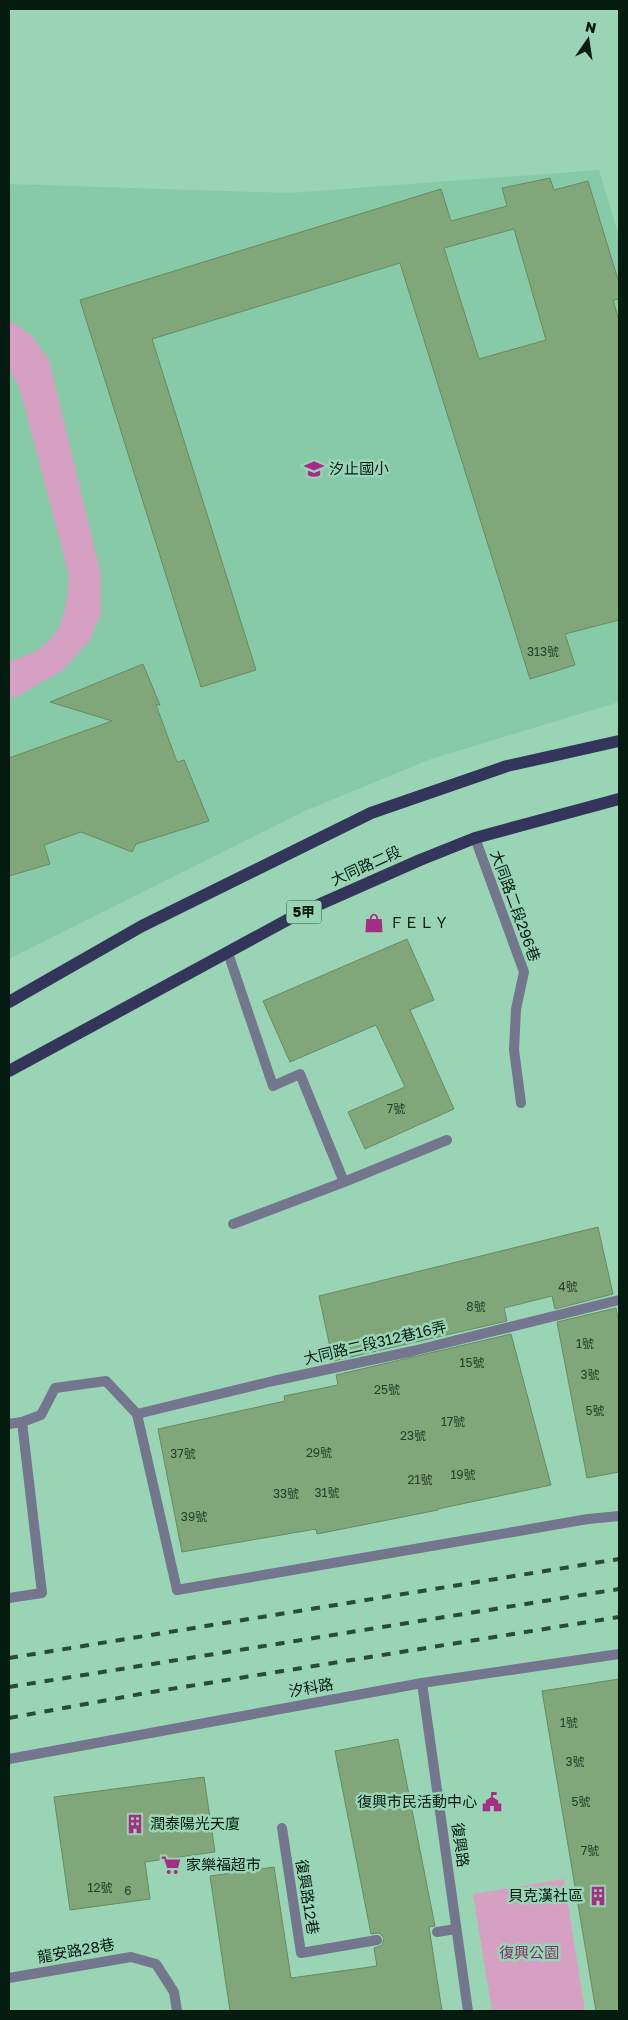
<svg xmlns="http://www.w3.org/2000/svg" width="628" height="2020" font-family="'Golos Text','Noto Sans TC',sans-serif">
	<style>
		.built { fill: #87caa7 }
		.green { fill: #d6a0c2 }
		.building { fill: #80a679; stroke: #678b60; fill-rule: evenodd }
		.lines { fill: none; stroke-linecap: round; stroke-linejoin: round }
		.service { stroke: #73768c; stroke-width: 10 }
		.pedestrian { stroke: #73768c; stroke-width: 10 }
		.minor { stroke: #73768c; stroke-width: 10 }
		.primary { stroke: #33355a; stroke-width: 12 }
		.rail { stroke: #2a4a3a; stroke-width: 4; stroke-dasharray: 9 9; stroke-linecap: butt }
		.labels { text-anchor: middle; stroke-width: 5; stroke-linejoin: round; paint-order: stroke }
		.number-label { font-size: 12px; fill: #233e2a }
		.shield { fill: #99d5b5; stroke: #315342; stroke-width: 1 }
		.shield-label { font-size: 14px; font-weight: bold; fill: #041b10 }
		.poi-label { font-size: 15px; fill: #041b10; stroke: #99d5b5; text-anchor: start }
		.street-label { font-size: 15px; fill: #041b10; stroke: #99d5b5 }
		.park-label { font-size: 15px; fill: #81326a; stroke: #99d5b5 }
	</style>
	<rect width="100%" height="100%" fill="#99d5b5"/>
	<path class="built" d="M 599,170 L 619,236 L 619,702 L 431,759 L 307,810 L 9,959 L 9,184 L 290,193 Z"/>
	<g class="green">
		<path d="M 9,320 L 30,334 L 49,359 L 101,575 L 101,614 L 89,641 L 63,670 L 16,697 L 9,698 L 9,662 C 18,658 29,655 37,650 C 65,633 67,604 69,575 L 19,386 L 9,370 Z"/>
		<path d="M 564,1879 L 585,2011 L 492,2011 L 473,1894 Z"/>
	</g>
	<g class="building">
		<path d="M 550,178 L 554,190 L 588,181 L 619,283 L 619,299 L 613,300 L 619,321 L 619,620 L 565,634 L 575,665 L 530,679 L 400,263 L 152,339 L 256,670 L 201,687 L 80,300 L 441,189 L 451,221 L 507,206 L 502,188 ZM 514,229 L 546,340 L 479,359 L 444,248 Z"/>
		<path d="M 143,664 L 160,705 L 156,705 L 177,762 L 184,760 L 209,821 L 136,844 L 132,852 L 81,832 L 44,845 L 50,864 L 9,876 L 9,758 L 112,721 L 50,702 Z"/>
		<path d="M 407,939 L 434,1000 L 410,1010 L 454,1109 L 365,1149 L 348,1112 L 405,1087 L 376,1025 L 290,1062 L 263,1001 Z"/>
		<path d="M 598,1227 L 613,1294 L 555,1309 L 552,1296 L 504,1308 L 507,1321 L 333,1361 L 319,1296 Z"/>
		<path d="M 616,1308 L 619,1324 L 619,1472 L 587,1478 L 557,1322 Z"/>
		<path d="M 511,1334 L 551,1485 L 438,1509 L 438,1510 L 317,1534 L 316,1529 L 182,1552 L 158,1429 L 285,1401 L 284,1396 L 338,1385 L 336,1375 Z"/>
		<path d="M 619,1679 L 619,2011 L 596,2011 L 542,1691 Z"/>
		<path d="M 398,1739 L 435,1926 L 429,1927 L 442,2011 L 230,2011 L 210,1876 L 274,1867 L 291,1978 L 377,1966 L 374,1948 L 382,1945 L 384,1938 L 379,1933 L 371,1934 L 335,1751 Z"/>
		<path d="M 204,1777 L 215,1852 L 145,1862 L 150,1899 L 70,1910 L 54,1797 Z"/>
	</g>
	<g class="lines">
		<g class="service">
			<path d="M 475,838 L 524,972 L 516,1009 L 514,1050 L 521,1103"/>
			<path d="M 228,953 L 273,1086 L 300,1074 L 344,1182 L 447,1140"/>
			<path d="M 233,1224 L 344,1182"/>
			<path d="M 137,1414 L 273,1381 L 413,1351 L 619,1300"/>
			<path d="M 177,1590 L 588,1519 L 619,1516"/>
			<path d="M 422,1683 L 468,2011"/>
			<path d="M 282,1828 L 301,1953 L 377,1940"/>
			<path d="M 437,1932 L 456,1929"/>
			<path d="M 9,1978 L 131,1957 L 156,1964 L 174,1992 L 177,2011"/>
		</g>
		<g class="pedestrian">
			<path d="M 9,1424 L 22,1422"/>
			<path d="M 9,1598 L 42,1593 L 22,1422 L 41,1415 L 55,1388 L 106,1381 L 137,1414 L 177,1590"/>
		</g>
		<path class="minor" d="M 9,1759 L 422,1683 L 619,1654"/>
		<g class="primary">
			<path d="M 9,1002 L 142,926 L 371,813 L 507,766 L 619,741"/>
			<path d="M 9,1071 L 300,913 L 420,860 L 475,838 L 619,799"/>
		</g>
		<g class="rail">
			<path d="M 9,1658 L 619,1559"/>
			<path d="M 9,1687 L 619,1589"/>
			<path d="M 9,1718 L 146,1693 L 619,1617"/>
		</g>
	</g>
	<defs>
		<symbol id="school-bare" viewBox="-9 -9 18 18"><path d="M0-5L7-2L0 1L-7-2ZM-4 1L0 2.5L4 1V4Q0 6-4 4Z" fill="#a52e85" stroke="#99d5b5" stroke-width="2.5" paint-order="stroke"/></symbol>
		<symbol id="shop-bare" viewBox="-9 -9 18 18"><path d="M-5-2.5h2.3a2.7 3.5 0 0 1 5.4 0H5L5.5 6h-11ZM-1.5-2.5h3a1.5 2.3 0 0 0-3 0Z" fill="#a52e85" stroke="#99d5b5" stroke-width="2.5" paint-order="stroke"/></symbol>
		<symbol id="civic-bare" viewBox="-9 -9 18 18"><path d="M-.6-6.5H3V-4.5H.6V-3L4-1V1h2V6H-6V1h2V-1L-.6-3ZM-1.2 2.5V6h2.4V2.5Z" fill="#a52e85" stroke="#99d5b5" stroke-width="2.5" paint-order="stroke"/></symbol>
		<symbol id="building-bare" viewBox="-9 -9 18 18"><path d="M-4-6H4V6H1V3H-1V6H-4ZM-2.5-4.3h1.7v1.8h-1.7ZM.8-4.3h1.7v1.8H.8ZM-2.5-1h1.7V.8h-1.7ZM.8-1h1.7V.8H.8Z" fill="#a52e85" stroke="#99d5b5" stroke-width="2.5" paint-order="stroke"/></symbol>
		<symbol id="supermarket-bare" viewBox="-9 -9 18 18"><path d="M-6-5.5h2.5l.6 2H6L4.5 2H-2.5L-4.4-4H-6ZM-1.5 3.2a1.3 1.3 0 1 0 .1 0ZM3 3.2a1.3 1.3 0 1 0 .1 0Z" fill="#a52e85" stroke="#99d5b5" stroke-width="2.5" paint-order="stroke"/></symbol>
	</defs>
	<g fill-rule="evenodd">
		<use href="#school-bare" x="300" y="455" width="28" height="28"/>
		<use href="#shop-bare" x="360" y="909" width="28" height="28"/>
		<use href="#civic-bare" x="478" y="1788" width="28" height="28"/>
		<use href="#building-bare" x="121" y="1810" width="28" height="28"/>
		<use href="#supermarket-bare" x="157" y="1851" width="28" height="28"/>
		<use href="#building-bare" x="584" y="1882" width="28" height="28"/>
	</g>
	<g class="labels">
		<g class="number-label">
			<text x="543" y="656">313號</text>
			<text x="396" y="1113">7號</text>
			<text x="568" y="1291">4號</text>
			<text x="476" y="1311">8號</text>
			<text x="585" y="1348">1號</text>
			<text x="472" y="1367">15號</text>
			<text x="590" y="1379">3號</text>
			<text x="387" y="1394">25號</text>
			<text x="595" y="1415">5號</text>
			<text x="453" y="1426">17號</text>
			<text x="413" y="1440">23號</text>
			<text x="319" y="1457">29號</text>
			<text x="183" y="1458">37號</text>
			<text x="463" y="1479">19號</text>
			<text x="420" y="1484">21號</text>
			<text x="327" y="1497">31號</text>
			<text x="286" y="1498">33號</text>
			<text x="194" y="1521">39號</text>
			<text x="569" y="1727">1號</text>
			<text x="575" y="1766">3號</text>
			<text x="581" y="1806">5號</text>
			<text x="590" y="1855">7號</text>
			<text x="100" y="1892">12號</text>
			<text x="128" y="1895">6</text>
		</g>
		<rect class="shield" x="286.5" y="900.5" width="35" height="23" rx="4"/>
		<g class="shield-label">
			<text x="304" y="917">5甲</text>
		</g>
		<g class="poi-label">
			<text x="329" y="474">汐止國小</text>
			<text x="389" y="928">ＦＥＬＹ</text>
			<text x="477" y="1807" text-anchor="end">復興市民活動中心</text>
			<text x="150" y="1829">潤泰陽光天廈</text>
			<text x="186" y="1870">家樂福超市</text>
			<text x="583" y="1901" text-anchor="end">貝克漢社區</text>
		</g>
		<g class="street-label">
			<text transform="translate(366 866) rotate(-24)" y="5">大同路二段</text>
			<text transform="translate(515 906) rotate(70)" y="5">大同路二段296巷</text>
			<text transform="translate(375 1343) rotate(-13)" y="5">大同路二段312巷16弄</text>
			<text transform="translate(311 1688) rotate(-10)" y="5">汐科路</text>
			<text transform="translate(460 1845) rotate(82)" y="5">復興路</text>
			<text transform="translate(307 1897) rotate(81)" y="5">復興路12巷</text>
			<text transform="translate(76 1951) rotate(-10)" y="5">龍安路28巷</text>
		</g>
		<g class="park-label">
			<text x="529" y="1958">復興公園</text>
		</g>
	</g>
	<rect width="628" height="2020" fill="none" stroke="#041b10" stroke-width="20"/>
	<g transform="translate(588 40) rotate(13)" stroke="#99d5b5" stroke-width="4" paint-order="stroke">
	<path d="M0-4L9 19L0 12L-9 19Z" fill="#041b10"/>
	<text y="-8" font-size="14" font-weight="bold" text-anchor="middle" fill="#041b10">N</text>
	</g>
</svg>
